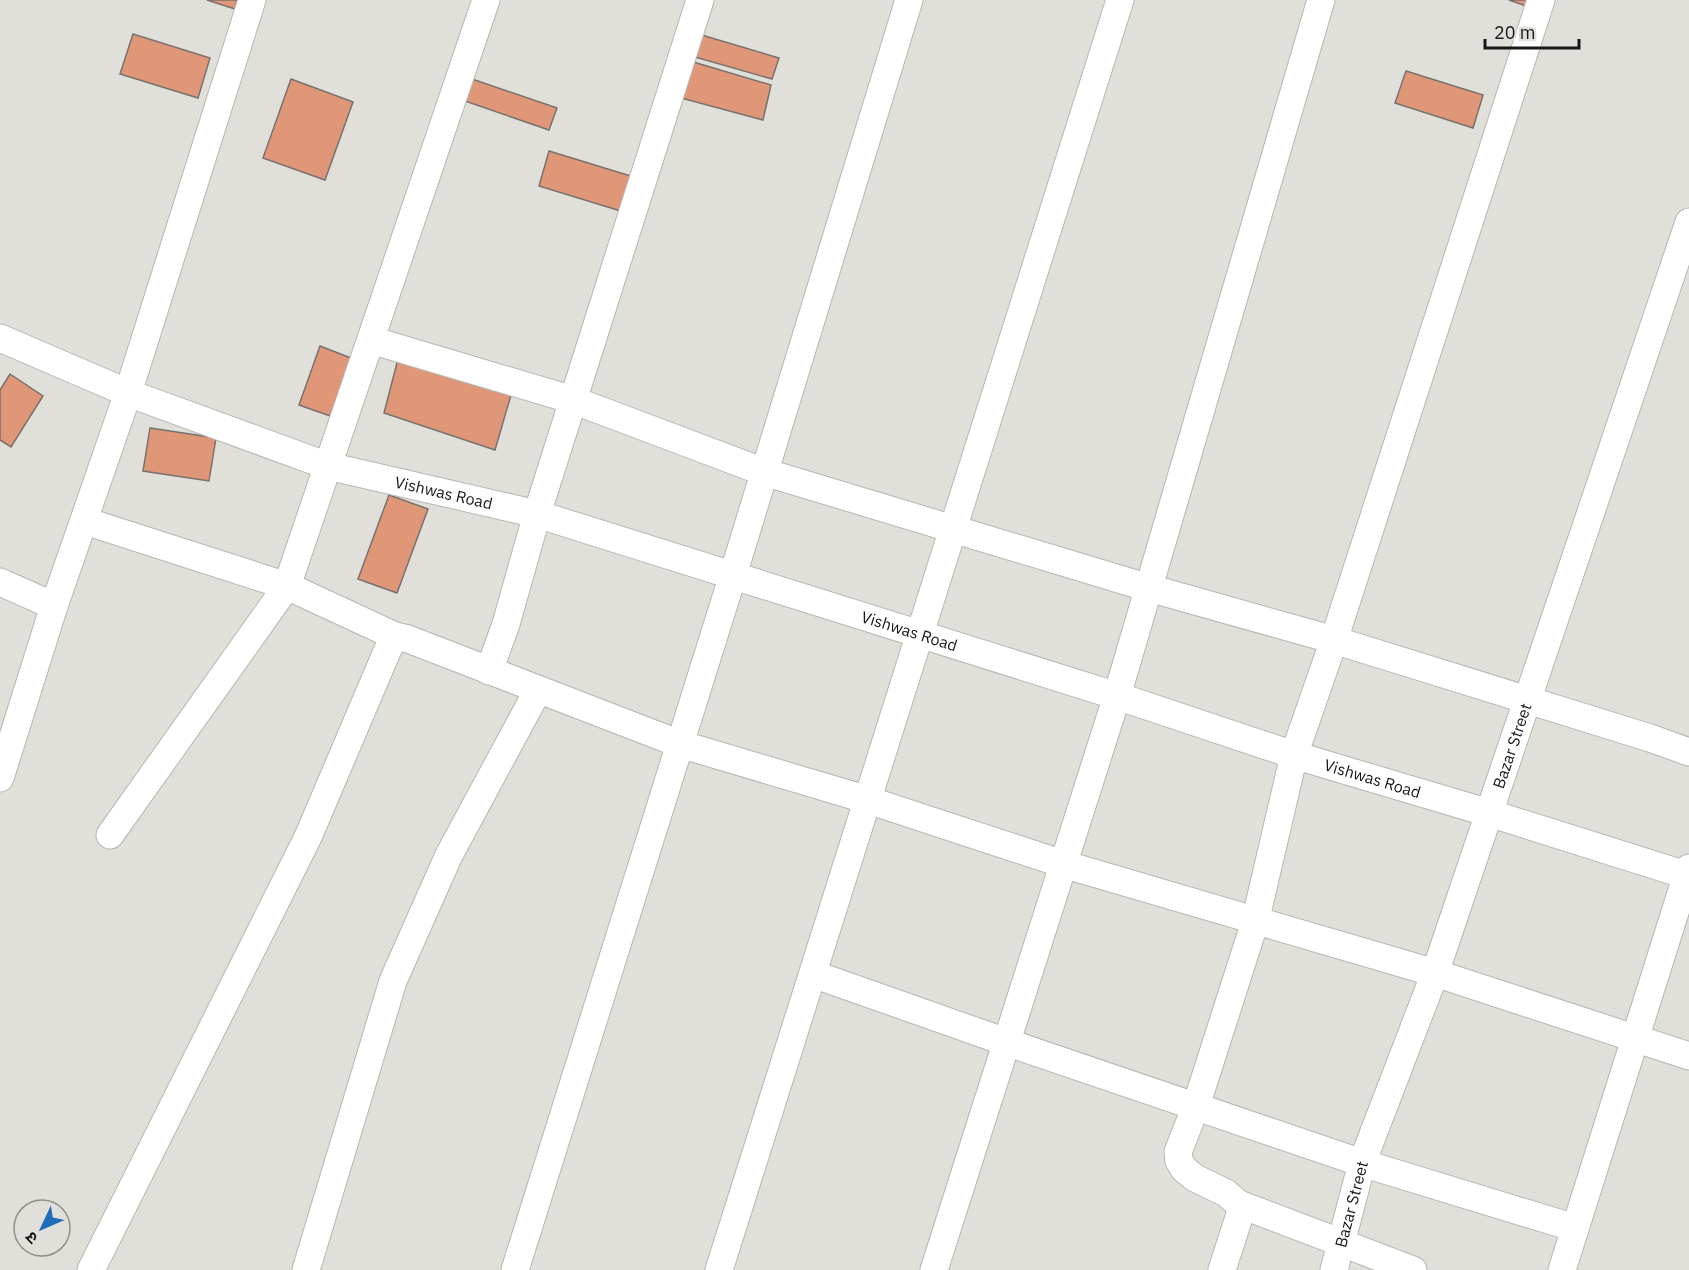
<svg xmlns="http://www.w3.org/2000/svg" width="1689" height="1270" font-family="'IBM Plex Sans','Noto Sans Devanagari',sans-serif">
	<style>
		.building { fill: #e09778; stroke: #78726f; stroke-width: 1.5 }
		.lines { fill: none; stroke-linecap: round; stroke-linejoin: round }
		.street-casing { stroke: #b8b6b0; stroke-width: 29 }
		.street { stroke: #fff; stroke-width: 27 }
		.labels { text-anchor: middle; stroke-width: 6; stroke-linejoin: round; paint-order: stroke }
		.street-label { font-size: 16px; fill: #181715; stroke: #e1dfd9 }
	</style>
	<rect width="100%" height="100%" fill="#e1dfd9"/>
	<g class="building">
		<path d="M 207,0 L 237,0 L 235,9 Z"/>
		<path d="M 1509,0 L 1528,0 L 1526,6 Z"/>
		<path d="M 695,33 L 779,58 L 772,79 L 688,55 Z"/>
		<path d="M 133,34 L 210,58 L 198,98 L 120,74 Z"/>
		<path d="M 690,61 L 771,85 L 763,120 L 681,98 Z"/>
		<path d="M 1406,71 L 1483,95 L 1473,128 L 1395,103 Z"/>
		<path d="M 291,79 L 353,102 L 325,180 L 263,158 Z"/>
		<path d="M 472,79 L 557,108 L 549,130 L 465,101 Z"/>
		<path d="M 549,151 L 634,177 L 624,212 L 539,186 Z"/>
		<path d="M 320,346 L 356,360 L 336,418 L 299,405 Z"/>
		<path d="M 398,359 L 511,395 L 495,450 L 384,413 Z"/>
		<path d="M 10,374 L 43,396 L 11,447 L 0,440 L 0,390 Z"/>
		<path d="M 150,428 L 216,438 L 209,481 L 143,471 Z"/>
		<path d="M 389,495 L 428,509 L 397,593 L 358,579 Z"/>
	</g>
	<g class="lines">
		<defs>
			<g id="street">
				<path id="s1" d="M 0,338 L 128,393 L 328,466 L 537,514 L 1117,696 L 1294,755 L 1489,813 L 1689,876"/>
				<path d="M 371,340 L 573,400 L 764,472 L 1149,588 L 1334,640 L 1650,738 L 1689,752"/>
				<path d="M 85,521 L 287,586 L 395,636 L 408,639 L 680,744 L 868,800 L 1063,864 L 1435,973 L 1689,1056"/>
				<path d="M 0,582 L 54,606"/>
				<path d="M 489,671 L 506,624 L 537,514 L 700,0"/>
				<path d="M 0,778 L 54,606 L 128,393 L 252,0"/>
				<path d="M 110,835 L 287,586 L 486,0"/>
				<path d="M 813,974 L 1006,1042 L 1362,1163 L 1575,1228"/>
				<path d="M 1239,1204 L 1413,1270"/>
				<path d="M 91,1270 L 308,837 L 388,649 L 395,636"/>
				<path d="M 306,1270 L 393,981 L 449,855 L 538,690"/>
				<path d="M 515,1270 L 733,575 L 909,0"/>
				<path d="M 719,1270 L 1120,0"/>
				<path d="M 934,1270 L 1117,696 L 1321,0"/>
				<path d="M 1222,1270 L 1240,1214 L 1239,1204 L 1226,1193 L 1195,1178 L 1184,1169 L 1179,1161 L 1178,1152 L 1196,1106 L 1255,922 L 1294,755 L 1334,640 L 1541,0"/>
				<path id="s2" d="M 1334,1270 L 1362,1163 L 1435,973 L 1689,222"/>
				<path d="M 1562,1270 L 1689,868"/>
			</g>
		</defs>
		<use href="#street" class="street-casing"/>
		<use href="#street" class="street"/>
	</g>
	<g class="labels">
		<g class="street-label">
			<text dy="6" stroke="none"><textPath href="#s1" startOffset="471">Vishwas Road</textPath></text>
			<text dy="6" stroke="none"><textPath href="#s1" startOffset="957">Vishwas Road</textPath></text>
			<text dy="6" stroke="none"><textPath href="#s2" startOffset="554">Bazar Street</textPath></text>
			<text dy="6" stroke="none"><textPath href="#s1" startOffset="1443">Vishwas Road</textPath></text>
			<text dy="6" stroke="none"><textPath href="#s2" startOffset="68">Bazar Street</textPath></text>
		</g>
	</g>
	<g transform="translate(42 1228) rotate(226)"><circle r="28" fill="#e1dfd9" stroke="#918f8b" stroke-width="1.5"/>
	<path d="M0-4.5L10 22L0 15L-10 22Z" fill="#1f6cbb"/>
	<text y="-9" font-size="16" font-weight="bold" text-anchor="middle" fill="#181715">उ</text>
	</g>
	<path d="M1485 39v9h94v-9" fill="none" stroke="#181715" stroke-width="3"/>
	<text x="1494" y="39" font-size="18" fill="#181715" stroke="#e1dfd9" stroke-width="4.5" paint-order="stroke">20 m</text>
</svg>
